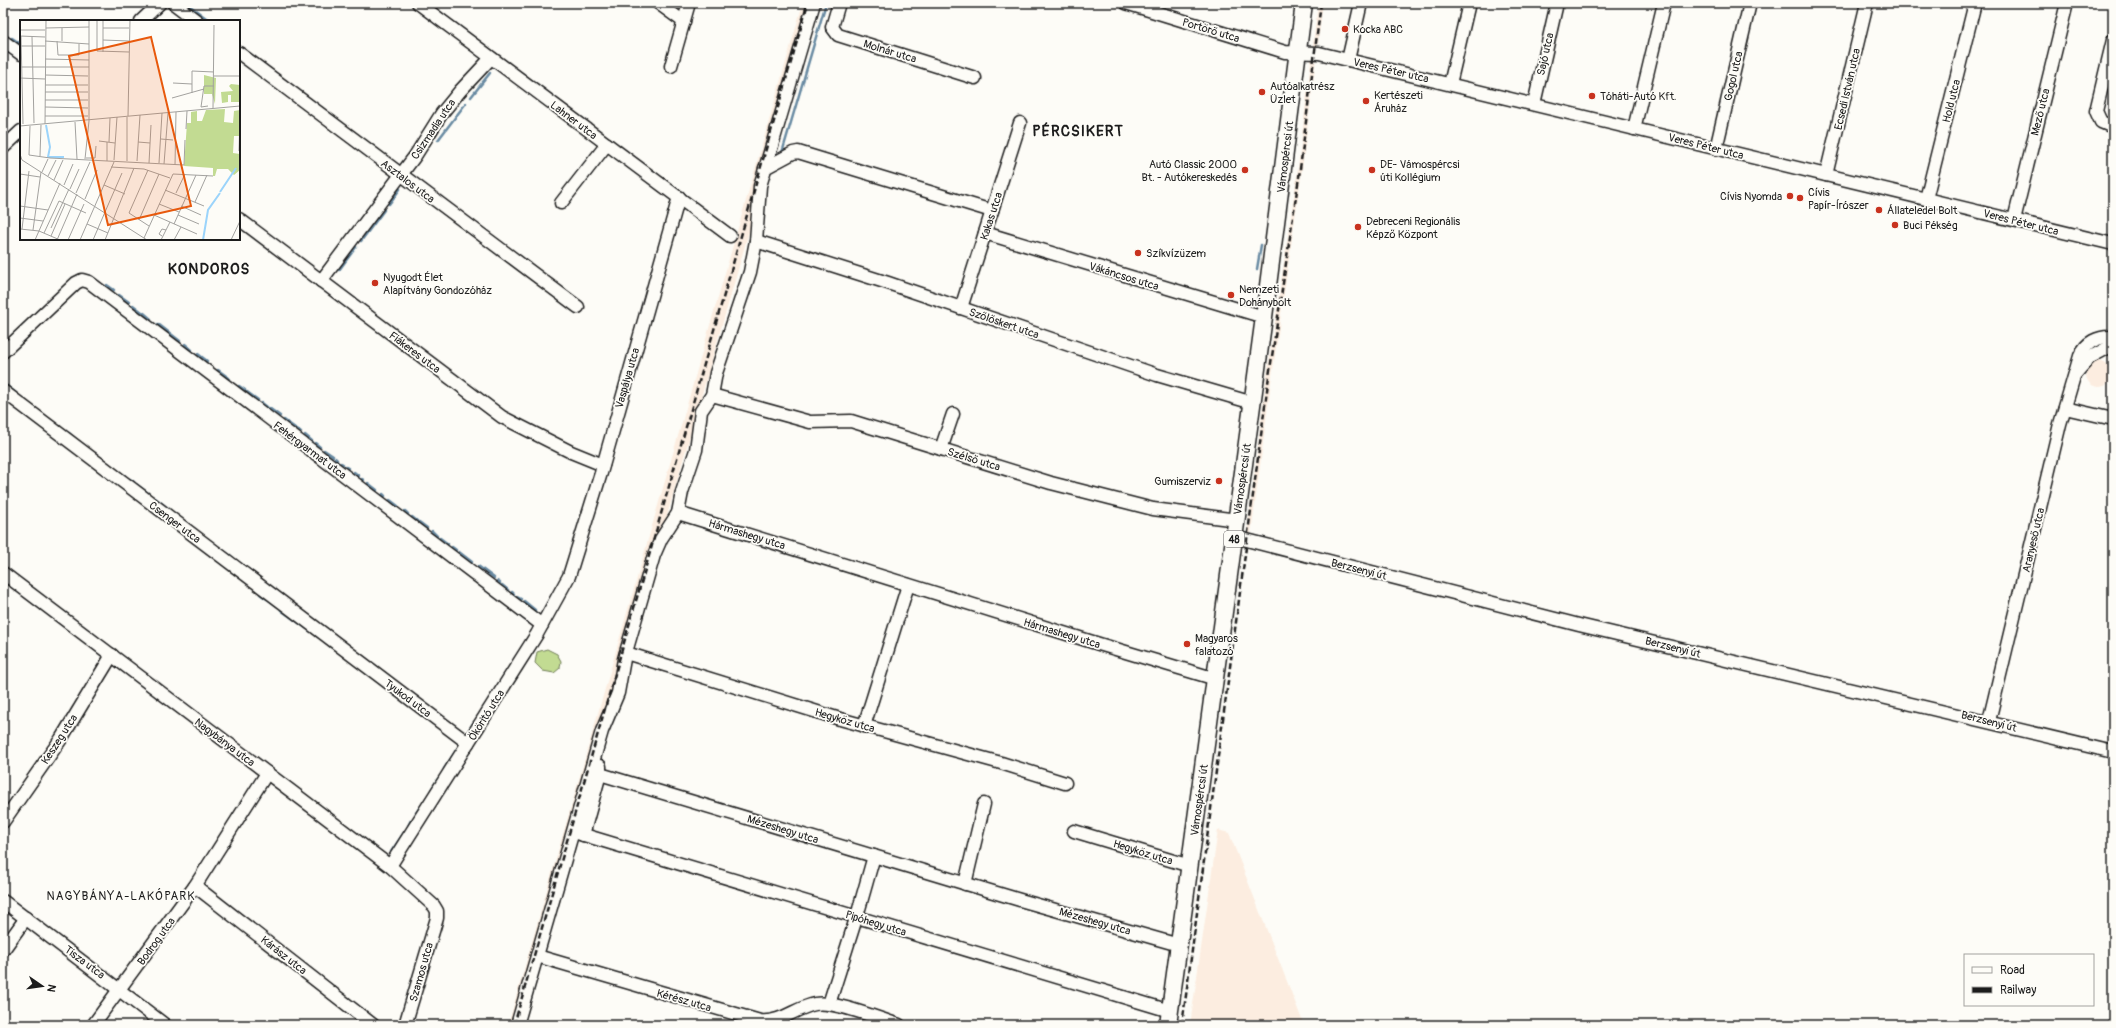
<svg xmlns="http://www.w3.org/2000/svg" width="2116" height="1028" font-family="Pangolin,sans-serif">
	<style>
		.built { fill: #fcede0 }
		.green { fill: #c2db92; stroke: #6f7c57 }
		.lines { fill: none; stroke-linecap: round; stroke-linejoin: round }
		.stream { stroke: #688aa2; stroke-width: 2.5 }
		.minor-casing { stroke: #1c1c1c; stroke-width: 15 }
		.major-casing { stroke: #1c1c1c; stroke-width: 19 }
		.minor { stroke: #fdfcf7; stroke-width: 12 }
		.major { stroke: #fdfcf7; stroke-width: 16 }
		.rail { stroke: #1c1c1c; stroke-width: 2.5; stroke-dasharray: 6 3; stroke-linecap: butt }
		.poi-dot { fill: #c8321e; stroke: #fdfcf7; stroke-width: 1.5 }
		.labels { text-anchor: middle; stroke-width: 3.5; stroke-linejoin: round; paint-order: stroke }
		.shield { fill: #fdfcf7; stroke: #605f5e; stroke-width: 1 }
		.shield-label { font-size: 10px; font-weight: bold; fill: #1c1c1c }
		.poi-label { font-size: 11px; fill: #1c1c1c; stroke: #fdfcf7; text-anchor: start }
		.street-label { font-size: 11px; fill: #1c1c1c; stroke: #fdfcf7 }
		.neighbourhood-label { font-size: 12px; letter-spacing: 1px; fill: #1c1c1c; stroke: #fdfcf7 }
		.district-label { font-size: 15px; font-weight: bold; letter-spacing: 1px; fill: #1c1c1c; stroke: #fdfcf7 }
		.inset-river { fill: none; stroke: #9bd4fb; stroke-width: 2 }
		.inset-road { fill: none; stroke: #a3a29f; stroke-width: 1 }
		.view { fill: #e8590c; fill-opacity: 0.15; stroke: #e8590c; stroke-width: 2 }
		.inset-edge { fill: none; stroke: #1c1c1c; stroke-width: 2 }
	</style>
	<rect width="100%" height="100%" fill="#fdfcf7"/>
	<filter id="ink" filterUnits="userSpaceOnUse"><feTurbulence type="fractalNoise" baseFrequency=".025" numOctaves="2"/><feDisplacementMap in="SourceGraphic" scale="8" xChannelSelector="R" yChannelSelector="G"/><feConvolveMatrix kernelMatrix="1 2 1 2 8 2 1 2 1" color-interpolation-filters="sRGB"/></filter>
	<g filter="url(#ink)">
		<g class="built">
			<path d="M 803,3 L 815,3 L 520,1025 L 508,1025 Z"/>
			<path d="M 1318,3 L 1323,3 L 1301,177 L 1271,383 L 1251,534 L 1247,533 L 1266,382 L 1297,176 Z"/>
			<circle cx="2099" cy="374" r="13"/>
			<path d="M 1218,830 L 1229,833 L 1304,1025 L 1190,1025 Z"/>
		</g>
		<path class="green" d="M 547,649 L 557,654 L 561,661 L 560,668 L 554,673 L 543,671 L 535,663 L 537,652 Z"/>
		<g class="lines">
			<g class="stream">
				<path d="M 186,3 L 210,21"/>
				<path d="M 3,31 L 5,32"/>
				<path d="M 12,38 L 21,44"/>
				<path d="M 471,97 L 490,73"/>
				<path d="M 438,140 L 466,103"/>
				<path d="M 782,153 L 826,3"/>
				<path d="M 389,204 L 400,189"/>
				<path d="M 361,241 L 384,210"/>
				<path d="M 1257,269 L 1261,245"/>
				<path d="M 339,270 L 356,247"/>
				<path d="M 107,285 L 114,290"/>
				<path d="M 119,295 L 129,302"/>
				<path d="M 133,305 L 142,312"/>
				<path d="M 144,313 L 151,319"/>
				<path d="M 158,324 L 180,341"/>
				<path d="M 185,344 L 192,350"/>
				<path d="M 198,354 L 207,361"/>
				<path d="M 218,370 L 229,378"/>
				<path d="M 3,383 L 16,393"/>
				<path d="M 239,386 L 245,390"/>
				<path d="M 247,392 L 258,400"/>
				<path d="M 262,403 L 267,407"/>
				<path d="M 269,408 L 280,416"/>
				<path d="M 284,420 L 295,428"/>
				<path d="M 297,429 L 301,432"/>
				<path d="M 69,433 L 76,439"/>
				<path d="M 305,435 L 312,441"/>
				<path d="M 315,443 L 320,447"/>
				<path d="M 324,450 L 333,456"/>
				<path d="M 96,454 L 105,461"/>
				<path d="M 335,458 L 337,460"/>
				<path d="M 341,463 L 343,464"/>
				<path d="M 346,467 L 348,468"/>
				<path d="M 354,472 L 359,476"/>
				<path d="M 124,475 L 125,476"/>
				<path d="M 130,479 L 134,482"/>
				<path d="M 362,479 L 364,480"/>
				<path d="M 368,483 L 377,490"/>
				<path d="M 136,484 L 148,493"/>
				<path d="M 383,494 L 385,496"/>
				<path d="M 155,498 L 169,509"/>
				<path d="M 390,500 L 398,506"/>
				<path d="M 405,511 L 408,514"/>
				<path d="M 412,517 L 417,521"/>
				<path d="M 181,519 L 189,524"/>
				<path d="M 419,522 L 427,528"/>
				<path d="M 432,531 L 437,536"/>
				<path d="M 440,538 L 448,544"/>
				<path d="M 452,547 L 456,550"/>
				<path d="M 224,551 L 231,556"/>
				<path d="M 459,552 L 472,562"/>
				<path d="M 478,566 L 494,578"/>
				<path d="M 248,569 L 257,576"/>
				<path d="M 497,581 L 500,583"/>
				<path d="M 502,585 L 508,590"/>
				<path d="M 512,592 L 514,594"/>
				<path d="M 260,594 L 267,599"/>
				<path d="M 517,597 L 521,599"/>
				<path d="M 269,600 L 277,606"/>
				<path d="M 524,601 L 535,610"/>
				<path d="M 281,610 L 310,631"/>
				<path d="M 316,635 L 318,637"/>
				<path d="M 325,642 L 334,649"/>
				<path d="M 469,730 L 474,722"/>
				<path d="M 444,769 L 459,746"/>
				<path d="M 431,790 L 438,779"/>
				<path d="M 416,813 L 420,807"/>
				<path d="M 408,826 L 411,820"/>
				<path d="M 391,852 L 405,831"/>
			</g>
			<defs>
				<g id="minor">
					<path d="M 173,3 L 197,21"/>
					<path d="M 418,3 L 730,236"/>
					<path d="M 658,3 L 684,22"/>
					<path d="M 839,3 L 832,27 L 838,35 L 975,78"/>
					<path d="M 1126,3 L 1285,52 L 1319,53 L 2113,244"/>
					<path d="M 141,21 L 160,3"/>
					<path d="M 2113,40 L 2096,111 L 2101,122 L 2113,127"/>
					<path d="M 3,41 L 21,54"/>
					<path d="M 239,53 L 578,307"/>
					<path d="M 1348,60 L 1361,3"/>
					<path d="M 671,66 L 689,3"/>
					<path d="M 1450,84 L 1469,3"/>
					<path d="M 1534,104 L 1557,3"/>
					<path d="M 1634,129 L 1664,3"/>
					<path d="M 3,148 L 21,131"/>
					<path d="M 1716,149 L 1750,3"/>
					<path d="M 765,168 L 793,153 L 798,152 L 992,211"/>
					<path d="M 1826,175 L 1867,3"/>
					<path d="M 1926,199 L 1975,3"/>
					<path d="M 561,203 L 607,144"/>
					<path d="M 239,219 L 502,417 L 571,452 L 603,465"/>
					<path d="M 2014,220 L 2067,3"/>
					<path d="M 985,233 L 1264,317"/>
					<path d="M 756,241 L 888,283 L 1157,375 L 1253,403"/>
					<path d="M 321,281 L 415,156 L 442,113 L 460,91 L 491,58"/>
					<path d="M 961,308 L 1020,123"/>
					<path d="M 3,352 L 76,283 L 82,280 L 89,282 L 542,625"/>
					<path d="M 2076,373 L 2089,358 L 2113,345"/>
					<path d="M 3,391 L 468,743"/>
					<path d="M 712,395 L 810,422 L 851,421 L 1051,483 L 1153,509 L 1237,520"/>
					<path d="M 2065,408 L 2113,419"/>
					<path d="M 941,449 L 953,414"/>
					<path d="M 678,513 L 1099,644 L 1216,679"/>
					<path d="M 1235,537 L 1579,625 L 2113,752"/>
					<path d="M 3,573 L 390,866 L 434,906 L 437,911 L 437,918 L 405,1025"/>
					<path d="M 626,653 L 840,719 L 1001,763 L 1065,783"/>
					<path d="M 1989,721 L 2060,424 L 2080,356 C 2086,342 2098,336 2113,337"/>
					<path d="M 864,726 L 908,585"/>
					<path d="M 600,774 L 1020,900 L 1179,945"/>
					<path d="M 3,822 L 61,739 L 112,655"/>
					<path d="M 1074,831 L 1190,866"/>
					<path d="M 574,832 L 1170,1011"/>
					<path d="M 583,835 L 600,774 L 600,766"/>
					<path d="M 390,866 L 537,634 L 569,576 L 601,473 L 679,197"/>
					<path d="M 965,884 L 984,804"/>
					<path d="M 195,886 L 373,1025"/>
					<path d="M 3,901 L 165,1025"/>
					<path d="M 3,950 L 26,918"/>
					<path d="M 537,956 L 760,1021 C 782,1023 795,1008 815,1004 C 833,1000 880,1019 899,1025"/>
					<path d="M 829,1004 L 859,909 L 874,856"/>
					<path d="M 93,1025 L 195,886 L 267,773"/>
					<path d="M 517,1025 L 602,731 L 618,693 L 624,659 L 654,555 L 661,539 L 678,513 L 682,492 L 696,450 L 701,411 L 712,395 L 716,373 L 750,272 L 756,241 L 760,186 L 814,3"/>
				</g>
				<path id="major" d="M 1168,1025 L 1264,317 L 1304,3"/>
			</defs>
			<use href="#minor" class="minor-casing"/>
			<use href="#major" class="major-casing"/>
			<use href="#minor" class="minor"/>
			<use href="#major" class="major"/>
			<g class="rail">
				<path d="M 514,1025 L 808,3"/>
				<path d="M 1182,1025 L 1268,383 L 1299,177 L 1321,3"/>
			</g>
		</g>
	</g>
	<g class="poi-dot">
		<circle cx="1345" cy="29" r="4"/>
		<circle cx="1262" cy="92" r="4"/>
		<circle cx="1592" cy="96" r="4"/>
		<circle cx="1366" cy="101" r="4"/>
		<circle cx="1245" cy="170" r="4"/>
		<circle cx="1372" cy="170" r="4"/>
		<circle cx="1790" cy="196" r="4"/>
		<circle cx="1800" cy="198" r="4"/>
		<circle cx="1879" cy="210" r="4"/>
		<circle cx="1895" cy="225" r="4"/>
		<circle cx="1358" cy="227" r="4"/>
		<circle cx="1138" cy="253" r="4"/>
		<circle cx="375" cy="283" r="4"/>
		<circle cx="1231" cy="295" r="4"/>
		<circle cx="1219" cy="481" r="4"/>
		<circle cx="1187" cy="644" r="4"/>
	</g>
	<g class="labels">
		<rect class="shield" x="1224" y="531" width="20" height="16" rx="3"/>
		<g class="shield-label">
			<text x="1234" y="543">48</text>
		</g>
		<g class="poi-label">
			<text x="1353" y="33">Kocka ABC</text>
			<text x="1270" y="90">Autóalkatrész<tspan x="1270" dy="13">Üzlet</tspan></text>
			<text x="1374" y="99">Kertészeti<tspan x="1374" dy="13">Áruház</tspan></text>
			<text x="1600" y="100">Tóháti-Autó Kft.</text>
			<text x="1237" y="168" text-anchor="end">Autó Classic 2000<tspan x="1237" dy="13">Bt. - Autókereskedés</tspan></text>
			<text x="1380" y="168">DE- Vámospércsi<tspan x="1380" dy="13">úti Kollégium</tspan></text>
			<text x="1808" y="196">Cívis<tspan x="1808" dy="13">Papír-Írószer</tspan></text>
			<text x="1782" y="200" text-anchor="end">Cívis Nyomda</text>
			<text x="1887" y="214">Állateledel Bolt</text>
			<text x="1366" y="225">Debreceni Regionális<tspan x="1366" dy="13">Képző Központ</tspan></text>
			<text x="1903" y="229">Buci Pékség</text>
			<text x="1146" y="257">Szíkvízüzem</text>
			<text x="383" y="281">Nyugodt Élet<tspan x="383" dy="13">Alapítvány Gondozóház</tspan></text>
			<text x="1239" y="293">Nemzeti<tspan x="1239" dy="13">Dohánybolt</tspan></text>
			<text x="1211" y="485" text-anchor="end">Gumiszerviz</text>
			<text x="1195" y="642">Magyaros<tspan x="1195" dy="13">falatozó</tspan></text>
		</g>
		<g class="street-label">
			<text transform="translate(1211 30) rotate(17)" y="4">Portörő utca</text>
			<text transform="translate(890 51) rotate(17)" y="4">Molnár utca</text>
			<text transform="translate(1545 54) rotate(-77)" y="4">Sajó utca</text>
			<text transform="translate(1391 70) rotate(13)" y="4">Veres Péter utca</text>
			<text transform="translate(1733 76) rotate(-77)" y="4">Gogol utca</text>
			<text transform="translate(1847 89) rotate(-77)" y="4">Ecsedi István utca</text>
			<text transform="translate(1951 101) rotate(-76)" y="4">Hold utca</text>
			<text transform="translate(2040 112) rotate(-76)" y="4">Mező utca</text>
			<text transform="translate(574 120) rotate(37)" y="4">Lahner utca</text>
			<text transform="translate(433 129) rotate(-56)" y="4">Csizmadia utca</text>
			<text transform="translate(1706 146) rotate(14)" y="4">Veres Péter utca</text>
			<text transform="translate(1285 157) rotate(-83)" y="4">Vámospércsi út</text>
			<text transform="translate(408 181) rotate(37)" y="4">Asztalos utca</text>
			<text transform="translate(991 216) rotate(-72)" y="4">Kakas utca</text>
			<text transform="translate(2021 222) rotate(14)" y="4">Veres Péter utca</text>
			<text transform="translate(1124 276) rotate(17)" y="4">Vákáncsos utca</text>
			<text transform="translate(1004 323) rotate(19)" y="4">Szőlőskert utca</text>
			<text transform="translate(415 352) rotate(37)" y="4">Fiákeres utca</text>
			<text transform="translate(627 378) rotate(-74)" y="4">Vaspálya utca</text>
			<text transform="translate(310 450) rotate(37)" y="4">Fehérgyarmat utca</text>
			<text transform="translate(974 459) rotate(17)" y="4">Szélső utca</text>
			<text transform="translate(1242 479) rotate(-82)" y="4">Vámospércsi út</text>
			<text transform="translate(175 522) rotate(37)" y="4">Csenger utca</text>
			<text transform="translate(747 534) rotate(17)" y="4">Hármashegy utca</text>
			<text transform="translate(2033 540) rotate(-77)" y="4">Aranyeső utca</text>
			<text transform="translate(1359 569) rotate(14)" y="4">Berzsenyi út</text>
			<text transform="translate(1062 633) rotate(17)" y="4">Hármashegy utca</text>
			<text transform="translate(1673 647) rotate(14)" y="4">Berzsenyi út</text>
			<text transform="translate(408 698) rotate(37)" y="4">Tyukod utca</text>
			<text transform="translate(486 715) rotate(-58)" y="4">Ököritó utca</text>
			<text transform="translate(845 720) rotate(16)" y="4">Hegyköz utca</text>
			<text transform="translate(1989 721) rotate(14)" y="4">Berzsenyi út</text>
			<text transform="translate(59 739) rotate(-57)" y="4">Keszeg utca</text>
			<text transform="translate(225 742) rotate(37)" y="4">Nagybánya utca</text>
			<text transform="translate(1199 800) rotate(-82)" y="4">Vámospércsi út</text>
			<text transform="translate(783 829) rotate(17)" y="4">Mézeshegy utca</text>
			<text transform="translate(1143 852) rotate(17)" y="4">Hegyköz utca</text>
			<text transform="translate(1095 921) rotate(16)" y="4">Mézeshegy utca</text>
			<text transform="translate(876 923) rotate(17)" y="4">Pipóhegy utca</text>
			<text transform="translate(156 941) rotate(-54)" y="4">Bodrog utca</text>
			<text transform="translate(284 955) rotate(38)" y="4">Kárász utca</text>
			<text transform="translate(85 962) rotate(37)" y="4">Tisza utca</text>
			<text transform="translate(421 972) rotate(-74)" y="4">Szamos utca</text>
			<text transform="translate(684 1000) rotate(16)" y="4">Kérész utca</text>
		</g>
		<g class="neighbourhood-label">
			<text x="121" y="900">NAGYBÁNYA-LAKÓPARK</text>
		</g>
		<g class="district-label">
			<text x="1078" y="136">PÉRCSIKERT</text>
			<text x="209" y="274">KONDOROS</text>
		</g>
	</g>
	<g transform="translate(20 20)">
		<rect width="220" height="220" fill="#fdfcf7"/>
		<path d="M 184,55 L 196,58 L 195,84 L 192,74 L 184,74 ZM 211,64 L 220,65 L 220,82 L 211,82 L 211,75 L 208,75 L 208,82 L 202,83 L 201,72 L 213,71 L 209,66 ZM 205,89 L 204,102 L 213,103 L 214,91 L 220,90 L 219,116 L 214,116 L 213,133 L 220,134 L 220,150 L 214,155 L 208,149 L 197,149 L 195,156 L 193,156 L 193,148 L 164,146 L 167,103 L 171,103 L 171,92 L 177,91 L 177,101 L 182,101 L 186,90 Z" fill="#c2db92"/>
		<path class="inset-river" d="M 26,105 L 30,127 L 28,137 L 44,137M 200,172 L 216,148M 183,220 L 188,190 L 200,173"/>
		<path class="inset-road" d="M 77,0 L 77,31 L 109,32M 26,8 L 69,7M 83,8 L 109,8M 0,10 L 25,10M 0,16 L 25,17M 1,16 L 3,104M 12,17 L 14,103M 83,20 L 109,21M 25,21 L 69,24M 37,21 L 38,35 L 59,35 L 59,24M 42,21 L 42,8M 0,26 L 25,26M 83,32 L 83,0M 25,39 L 69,40M 0,47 L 69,47M 25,55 L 68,56M 194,56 L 220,56M 0,58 L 25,59M 153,63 L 172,64M 25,65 L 68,65M 25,72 L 68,72M 172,73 L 172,51 L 194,52M 152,78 L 184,69M 25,80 L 68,80M 188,86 L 181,87 L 184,66 L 194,66M 25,87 L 68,88M 193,88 L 194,5M 25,96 L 68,96M 108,96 L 110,0M 55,102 L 57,139M 25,104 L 26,0M 0,106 L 220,86M 10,106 L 9,135 L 30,138 L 164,145 L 165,120M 166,109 L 167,91M 141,119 L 153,120M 79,121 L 95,123M 87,122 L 87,141M 89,122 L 90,98M 118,122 L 130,123M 219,131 L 220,95M 0,134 L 2,140 L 127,220M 20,136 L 21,105M 66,138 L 75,138 L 76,126M 65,139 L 69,101 L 69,0M 94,140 L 97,97M 107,141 L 107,97M 117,141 L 120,95M 129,143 L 131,105M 139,143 L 142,93M 144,144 L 148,93M 155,145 L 156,92M 91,147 L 124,149 L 150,158M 128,150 L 109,193 L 129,206M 22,152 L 28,139M 0,154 L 20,157M 28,156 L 36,140M 34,160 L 43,140M 44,165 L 53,144M 84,165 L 105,174M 50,169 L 59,149M 145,170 L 184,186M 56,173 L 70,142M 156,173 L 165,154M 65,179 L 77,150M 175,182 L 187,155M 139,184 L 159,192M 0,186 L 28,190M 161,186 L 181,195M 85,192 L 102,153M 134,195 L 177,214M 158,195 L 179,204M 0,198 L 23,201M 119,200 L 139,154M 67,204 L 88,213M 154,204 L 176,155M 31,208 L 49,169M 0,209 L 19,211M 2,209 L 9,151M 13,210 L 21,152M 19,211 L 40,220M 24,213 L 39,181 L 66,193M 31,216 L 45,184M 142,216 L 139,214 L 142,209 L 146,210M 124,218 L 153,154 L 193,156M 15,220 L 40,163M 37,220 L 57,174M 48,220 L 64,184M 60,220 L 94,142M 73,220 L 85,192M 85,220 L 114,148M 141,220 L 150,202M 154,220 L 161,207M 211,220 L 220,201"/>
		<path class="view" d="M 131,17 L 171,186 L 88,205 L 49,36 Z"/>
		<rect width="220" height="220" class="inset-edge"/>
	</g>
	<rect width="2116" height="1028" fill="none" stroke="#fdfcf7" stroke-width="16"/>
	<rect x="8" y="8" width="2100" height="1012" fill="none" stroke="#1c1c1c" stroke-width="1.5" filter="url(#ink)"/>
	<rect x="1964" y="954" width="130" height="52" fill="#fdfcf7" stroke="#a3a29f"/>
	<rect x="1972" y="967" width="20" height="6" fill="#fdfcf7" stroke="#a3a29f"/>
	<text x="2000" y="974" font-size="12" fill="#1c1c1c">Road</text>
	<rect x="1972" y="987" width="20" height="6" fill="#1c1c1c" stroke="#a3a29f"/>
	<text x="2000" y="994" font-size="12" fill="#1c1c1c">Railway</text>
	<g transform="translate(42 986) rotate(103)" stroke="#fdfcf7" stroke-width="3" paint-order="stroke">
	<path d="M0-3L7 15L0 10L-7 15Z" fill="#1c1c1c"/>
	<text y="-6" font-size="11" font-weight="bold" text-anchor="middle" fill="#1c1c1c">N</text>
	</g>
</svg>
